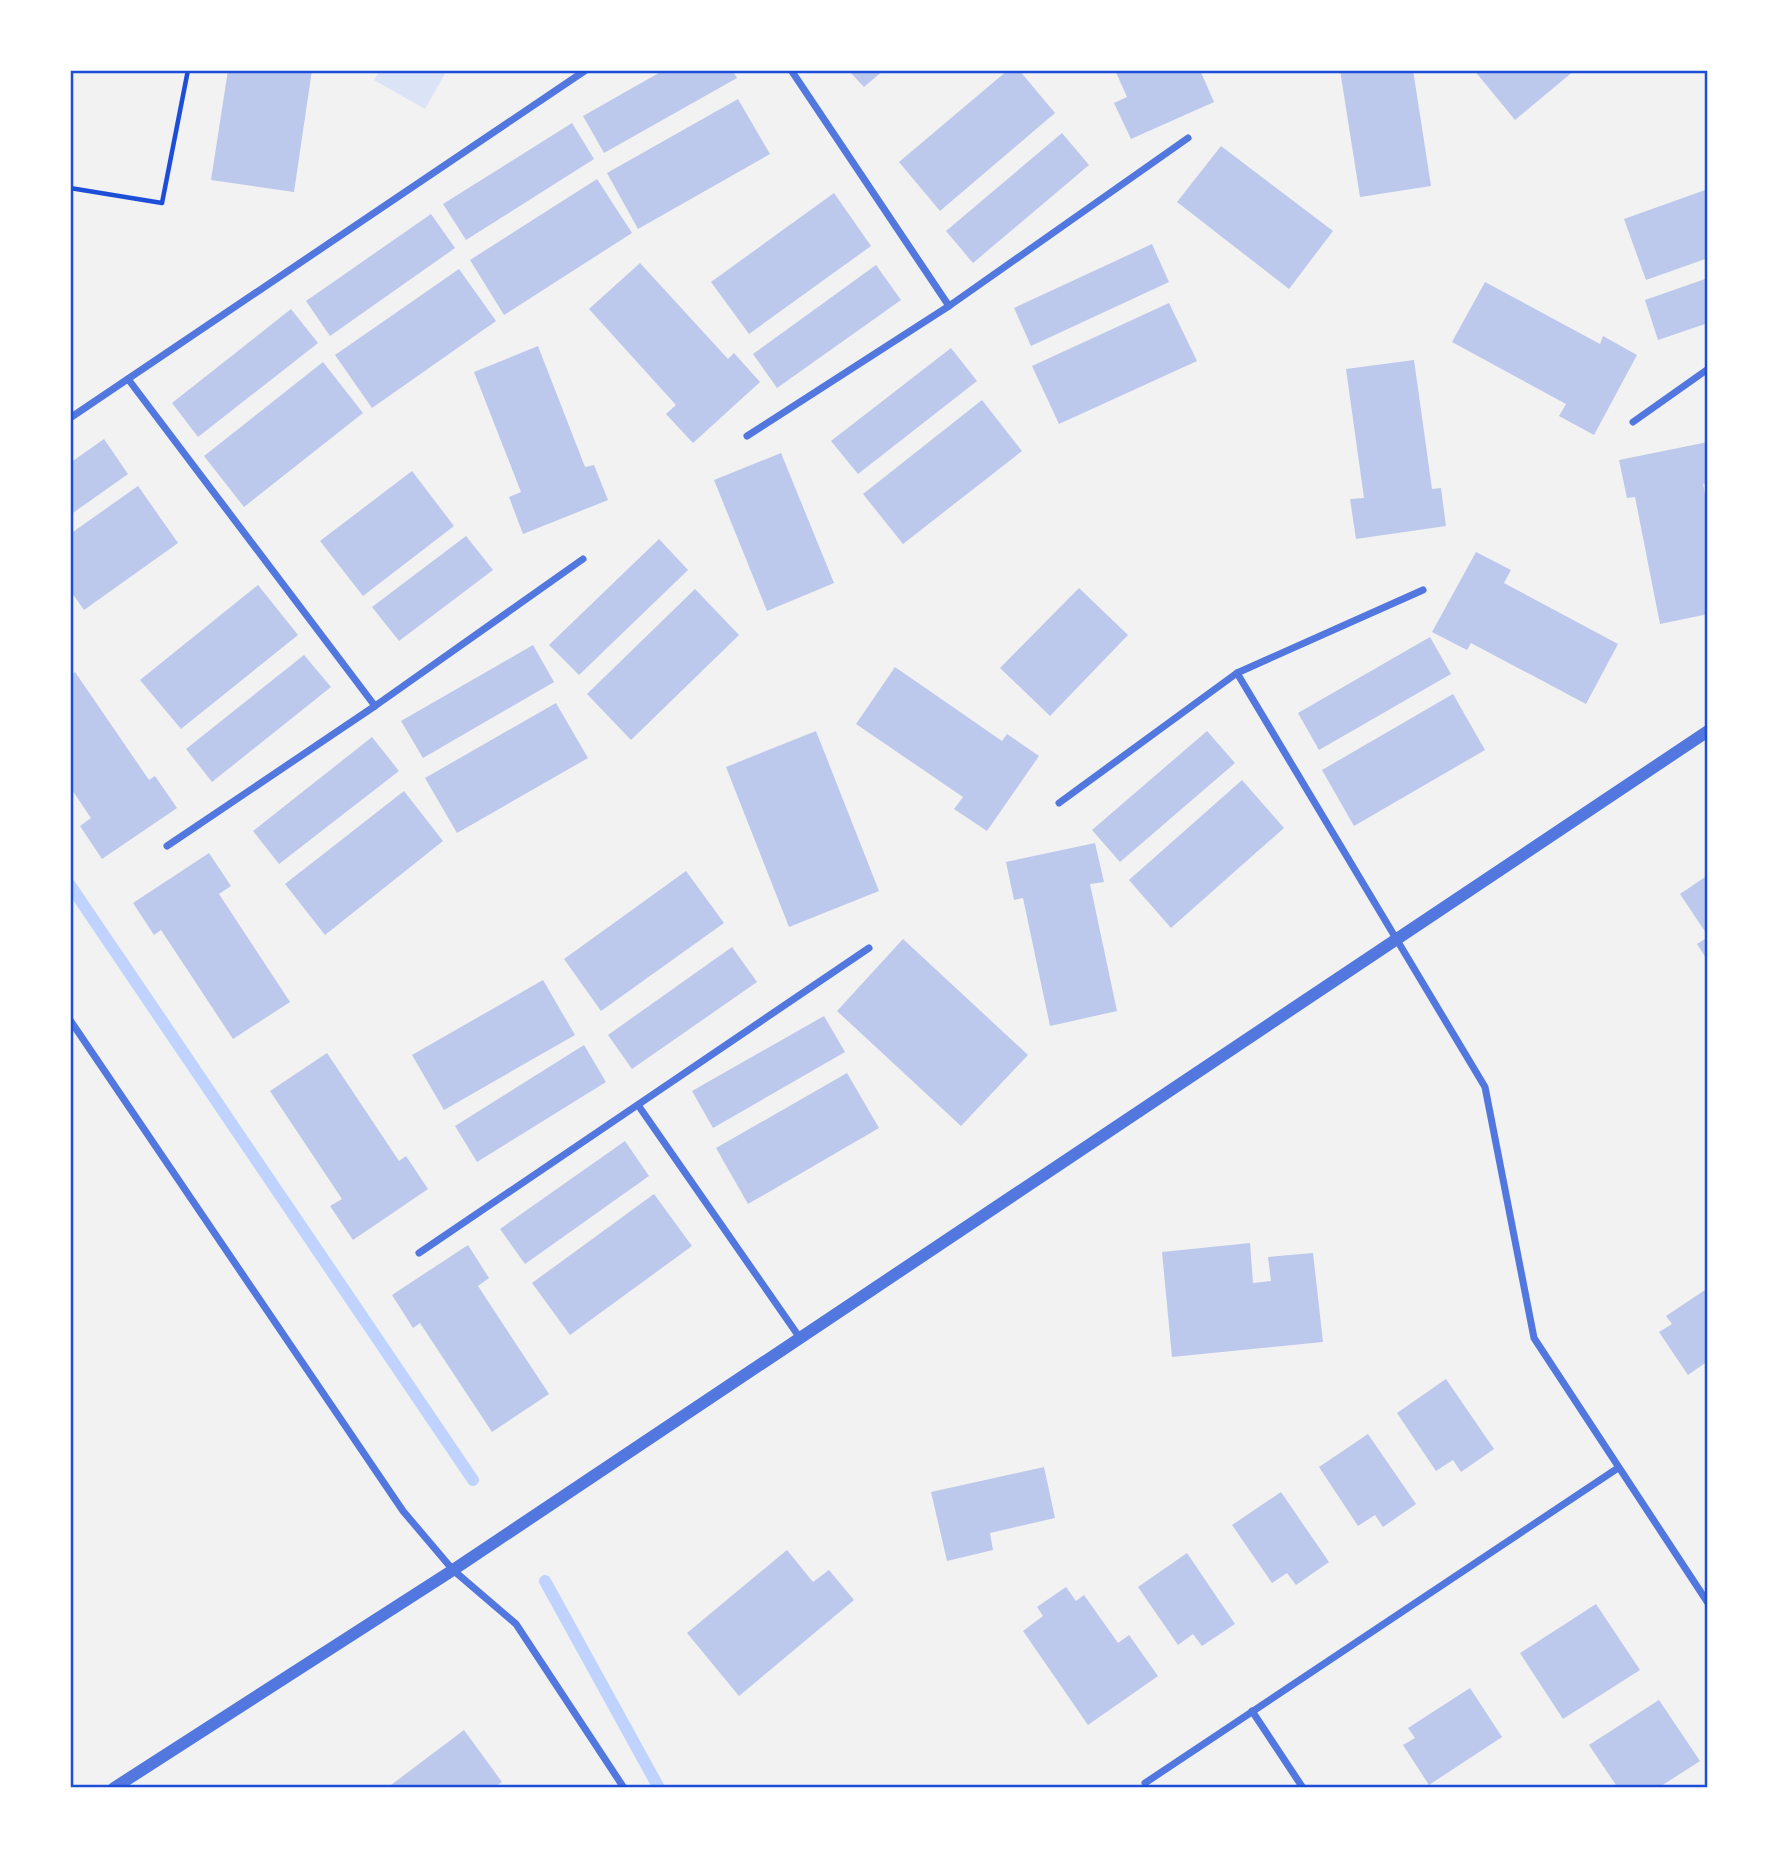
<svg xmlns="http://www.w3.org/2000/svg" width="1778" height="1858" font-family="'Libre Baskerville',serif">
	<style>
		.green { fill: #dbe4f7 }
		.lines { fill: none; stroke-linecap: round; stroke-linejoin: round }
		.stream { stroke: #bfd3fe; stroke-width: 12 }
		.building { fill: #bdc9ec }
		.path { stroke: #1d4ed8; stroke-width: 4.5 }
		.minor { stroke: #5277de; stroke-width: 7 }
		.tertiary { stroke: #5277de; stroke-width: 12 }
		.neatline { fill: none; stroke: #1d4ed8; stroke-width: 2.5 }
	</style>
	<rect width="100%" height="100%" fill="#f2f2f2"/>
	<path class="green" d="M 380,70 L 447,70 L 425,109 L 374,80 Z"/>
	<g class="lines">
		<g class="stream">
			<path d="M 70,885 L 473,1480"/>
			<path d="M 545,1581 L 659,1788"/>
		</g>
	</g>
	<g class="building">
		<path d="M 228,70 L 312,70 L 294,192 L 211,180 Z"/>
		<path d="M 664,70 L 732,70 L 737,78 L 604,153 L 583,116 Z"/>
		<path d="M 848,70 L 884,70 L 864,87 Z"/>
		<path d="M 1008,70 L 1019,70 L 1055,113 L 940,211 L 899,162 Z"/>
		<path d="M 1115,70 L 1200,70 L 1214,102 L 1131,139 L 1114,103 L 1127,97 Z"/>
		<path d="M 1340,70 L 1413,70 L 1431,186 L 1360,197 Z"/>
		<path d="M 1474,70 L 1575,70 L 1515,120 Z"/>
		<path d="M 738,99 L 770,154 L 638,229 L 607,173 Z"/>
		<path d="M 572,123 L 594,159 L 466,240 L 443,204 Z"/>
		<path d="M 1062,133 L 1089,165 L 973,263 L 946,231 Z"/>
		<path d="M 1221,146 L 1333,231 L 1289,289 L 1177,202 Z"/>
		<path d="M 597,179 L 632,233 L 504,315 L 470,260 Z"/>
		<path d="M 1708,189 L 1708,258 L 1646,280 L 1624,219 Z"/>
		<path d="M 834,193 L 871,246 L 749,334 L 711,282 Z"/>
		<path d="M 431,214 L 455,248 L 330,336 L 306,301 Z"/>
		<path d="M 1152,244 L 1169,282 L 1031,346 L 1014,308 Z"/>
		<path d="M 640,263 L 728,359 L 734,353 L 760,382 L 693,443 L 666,414 L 676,405 L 589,309 Z"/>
		<path d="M 876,265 L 901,300 L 777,388 L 753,354 Z"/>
		<path d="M 459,269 L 496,321 L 372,408 L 335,355 Z"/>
		<path d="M 1708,278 L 1708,323 L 1658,340 L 1645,300 Z"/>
		<path d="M 1485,282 L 1600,344 L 1603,336 L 1637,355 L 1594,435 L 1559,416 L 1566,404 L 1452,342 Z"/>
		<path d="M 1169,303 L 1197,361 L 1059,424 L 1032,366 Z"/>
		<path d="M 291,309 L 318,343 L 198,437 L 172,403 Z"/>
		<path d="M 538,346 L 585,467 L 594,465 L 608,500 L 523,534 L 509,497 L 521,492 L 474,372 Z"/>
		<path d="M 951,348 L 977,381 L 858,474 L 831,441 Z"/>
		<path d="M 1414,360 L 1432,489 L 1441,488 L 1446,526 L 1356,539 L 1350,499 L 1364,498 L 1346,369 Z"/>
		<path d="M 323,362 L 363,413 L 244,507 L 204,456 Z"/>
		<path d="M 982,400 L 1022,451 L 903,544 L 863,494 Z"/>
		<path d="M 104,439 L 128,474 L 70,515 L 70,463 Z"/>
		<path d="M 1708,442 L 1708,483 L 1703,484 L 1708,510 L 1708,614 L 1660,624 L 1635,497 L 1627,498 L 1619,460 Z"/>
		<path d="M 781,453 L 834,583 L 767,611 L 714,480 Z"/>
		<path d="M 412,471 L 454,526 L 363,596 L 320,541 Z"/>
		<path d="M 138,486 L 178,543 L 84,610 L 70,590 L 70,534 Z"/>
		<path d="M 466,536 L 493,570 L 399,641 L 372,607 Z"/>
		<path d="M 659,539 L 688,570 L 579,675 L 549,645 Z"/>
		<path d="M 1476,552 L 1511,570 L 1504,583 L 1618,644 L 1586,704 L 1471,643 L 1467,650 L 1432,632 Z"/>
		<path d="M 258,585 L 298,635 L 181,729 L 140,680 Z"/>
		<path d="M 1079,588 L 1128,635 L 1050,716 L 1000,668 Z"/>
		<path d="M 695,589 L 739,635 L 631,740 L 587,694 Z"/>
		<path d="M 1430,637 L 1451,674 L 1319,750 L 1298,713 Z"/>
		<path d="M 533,645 L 554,682 L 423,758 L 401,721 Z"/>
		<path d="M 304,655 L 331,687 L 212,782 L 186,749 Z"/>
		<path d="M 895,667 L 1002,741 L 1007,734 L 1039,756 L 987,831 L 954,809 L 963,797 L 856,724 Z"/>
		<path d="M 75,672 L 149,780 L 155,776 L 177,808 L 102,859 L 80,826 L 91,818 L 70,787 L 70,676 Z"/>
		<path d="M 1453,694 L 1485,750 L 1354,826 L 1322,770 Z"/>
		<path d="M 556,703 L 588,758 L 457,833 L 425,778 Z"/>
		<path d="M 816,731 L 879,891 L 789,927 L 726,767 Z"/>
		<path d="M 1207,731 L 1235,763 L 1120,862 L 1092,830 Z"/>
		<path d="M 372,737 L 399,771 L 279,864 L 253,831 Z"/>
		<path d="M 1242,780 L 1284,828 L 1171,928 L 1129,880 Z"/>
		<path d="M 404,791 L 443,841 L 325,935 L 285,884 Z"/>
		<path d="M 1095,843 L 1104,882 L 1090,884 L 1117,1011 L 1050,1026 L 1023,898 L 1014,900 L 1006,862 Z"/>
		<path d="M 209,853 L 231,886 L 219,894 L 290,1002 L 233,1039 L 161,930 L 154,935 L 133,903 Z"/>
		<path d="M 686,871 L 724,923 L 601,1011 L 564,959 Z"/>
		<path d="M 1708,875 L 1708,936 L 1680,894 Z"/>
		<path d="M 1708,937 L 1708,961 L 1697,944 Z"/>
		<path d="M 903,939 L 1028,1055 L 961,1126 L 837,1011 Z"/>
		<path d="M 732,947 L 757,982 L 632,1069 L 608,1035 Z"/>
		<path d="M 543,980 L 575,1035 L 444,1110 L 412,1055 Z"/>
		<path d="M 824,1016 L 845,1052 L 713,1128 L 692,1091 Z"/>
		<path d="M 584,1045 L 606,1082 L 477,1162 L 455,1126 Z"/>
		<path d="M 327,1053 L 399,1161 L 406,1156 L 428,1189 L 353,1240 L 330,1206 L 342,1199 L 270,1091 Z"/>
		<path d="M 847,1073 L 879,1128 L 748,1204 L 716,1148 Z"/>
		<path d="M 625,1141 L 649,1176 L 525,1264 L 500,1229 Z"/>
		<path d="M 654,1194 L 692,1246 L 570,1335 L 532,1283 Z"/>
		<path d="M 1250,1243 L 1253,1283 L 1271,1281 L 1268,1257 L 1313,1253 L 1323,1342 L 1172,1357 L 1162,1252 Z"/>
		<path d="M 468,1245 L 489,1278 L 478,1286 L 549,1394 L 492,1432 L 420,1323 L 413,1328 L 392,1295 Z"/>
		<path d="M 1708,1288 L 1708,1361 L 1688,1375 L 1659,1332 L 1672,1324 L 1666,1316 Z"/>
		<path d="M 1446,1379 L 1494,1449 L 1461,1472 L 1453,1460 L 1436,1471 L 1397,1413 Z"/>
		<path d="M 1368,1434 L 1416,1504 L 1383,1527 L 1375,1515 L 1358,1526 L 1319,1467 Z"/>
		<path d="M 1044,1467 L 1055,1518 L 990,1533 L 993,1550 L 947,1561 L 931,1492 Z"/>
		<path d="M 1281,1492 L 1329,1562 L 1296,1585 L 1287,1573 L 1272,1583 L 1232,1525 Z"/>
		<path d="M 787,1550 L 813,1582 L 829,1570 L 854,1600 L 739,1696 L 687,1633 Z"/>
		<path d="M 1187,1553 L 1235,1624 L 1202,1646 L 1193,1634 L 1178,1645 L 1138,1587 Z"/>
		<path d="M 1066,1587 L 1076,1601 L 1084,1595 L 1118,1643 L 1129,1635 L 1158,1676 L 1088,1725 L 1023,1631 L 1043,1616 L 1037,1607 Z"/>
		<path d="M 1596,1604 L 1640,1670 L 1563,1719 L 1520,1653 Z"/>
		<path d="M 1470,1688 L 1502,1737 L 1429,1785 L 1403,1745 L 1415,1738 L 1408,1728 Z"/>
		<path d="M 1659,1700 L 1700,1761 L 1658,1788 L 1618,1788 L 1589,1745 Z"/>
		<path d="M 464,1730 L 502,1782 L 493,1788 L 387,1788 Z"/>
	</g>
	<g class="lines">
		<path class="path" d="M 70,188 L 162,203 L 188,70"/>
		<g class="minor">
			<path d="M 791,70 L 949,306"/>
			<path d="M 128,379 L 375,706"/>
			<path d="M 70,418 L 586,70"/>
			<path d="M 1633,422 L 1708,369"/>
			<path d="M 747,436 L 949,306 L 1188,138"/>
			<path d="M 1237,673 L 1485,1087 L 1534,1338 L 1708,1603"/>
			<path d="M 1059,803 L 1237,673 L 1423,590"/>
			<path d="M 167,846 L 375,706 L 583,559"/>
			<path d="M 70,1020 L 403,1511 L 453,1570 L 516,1624 L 624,1788"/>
			<path d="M 638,1105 L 800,1338"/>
			<path d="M 419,1253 L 869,948"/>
			<path d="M 1252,1711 L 1303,1788"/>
			<path d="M 1145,1783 L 1618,1468"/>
		</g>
		<path class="tertiary" d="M 114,1788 L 453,1570 L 1708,731"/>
	</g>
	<rect width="1778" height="1858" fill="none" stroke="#ffffff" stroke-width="144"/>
	<rect x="72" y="72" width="1634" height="1714" class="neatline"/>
</svg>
